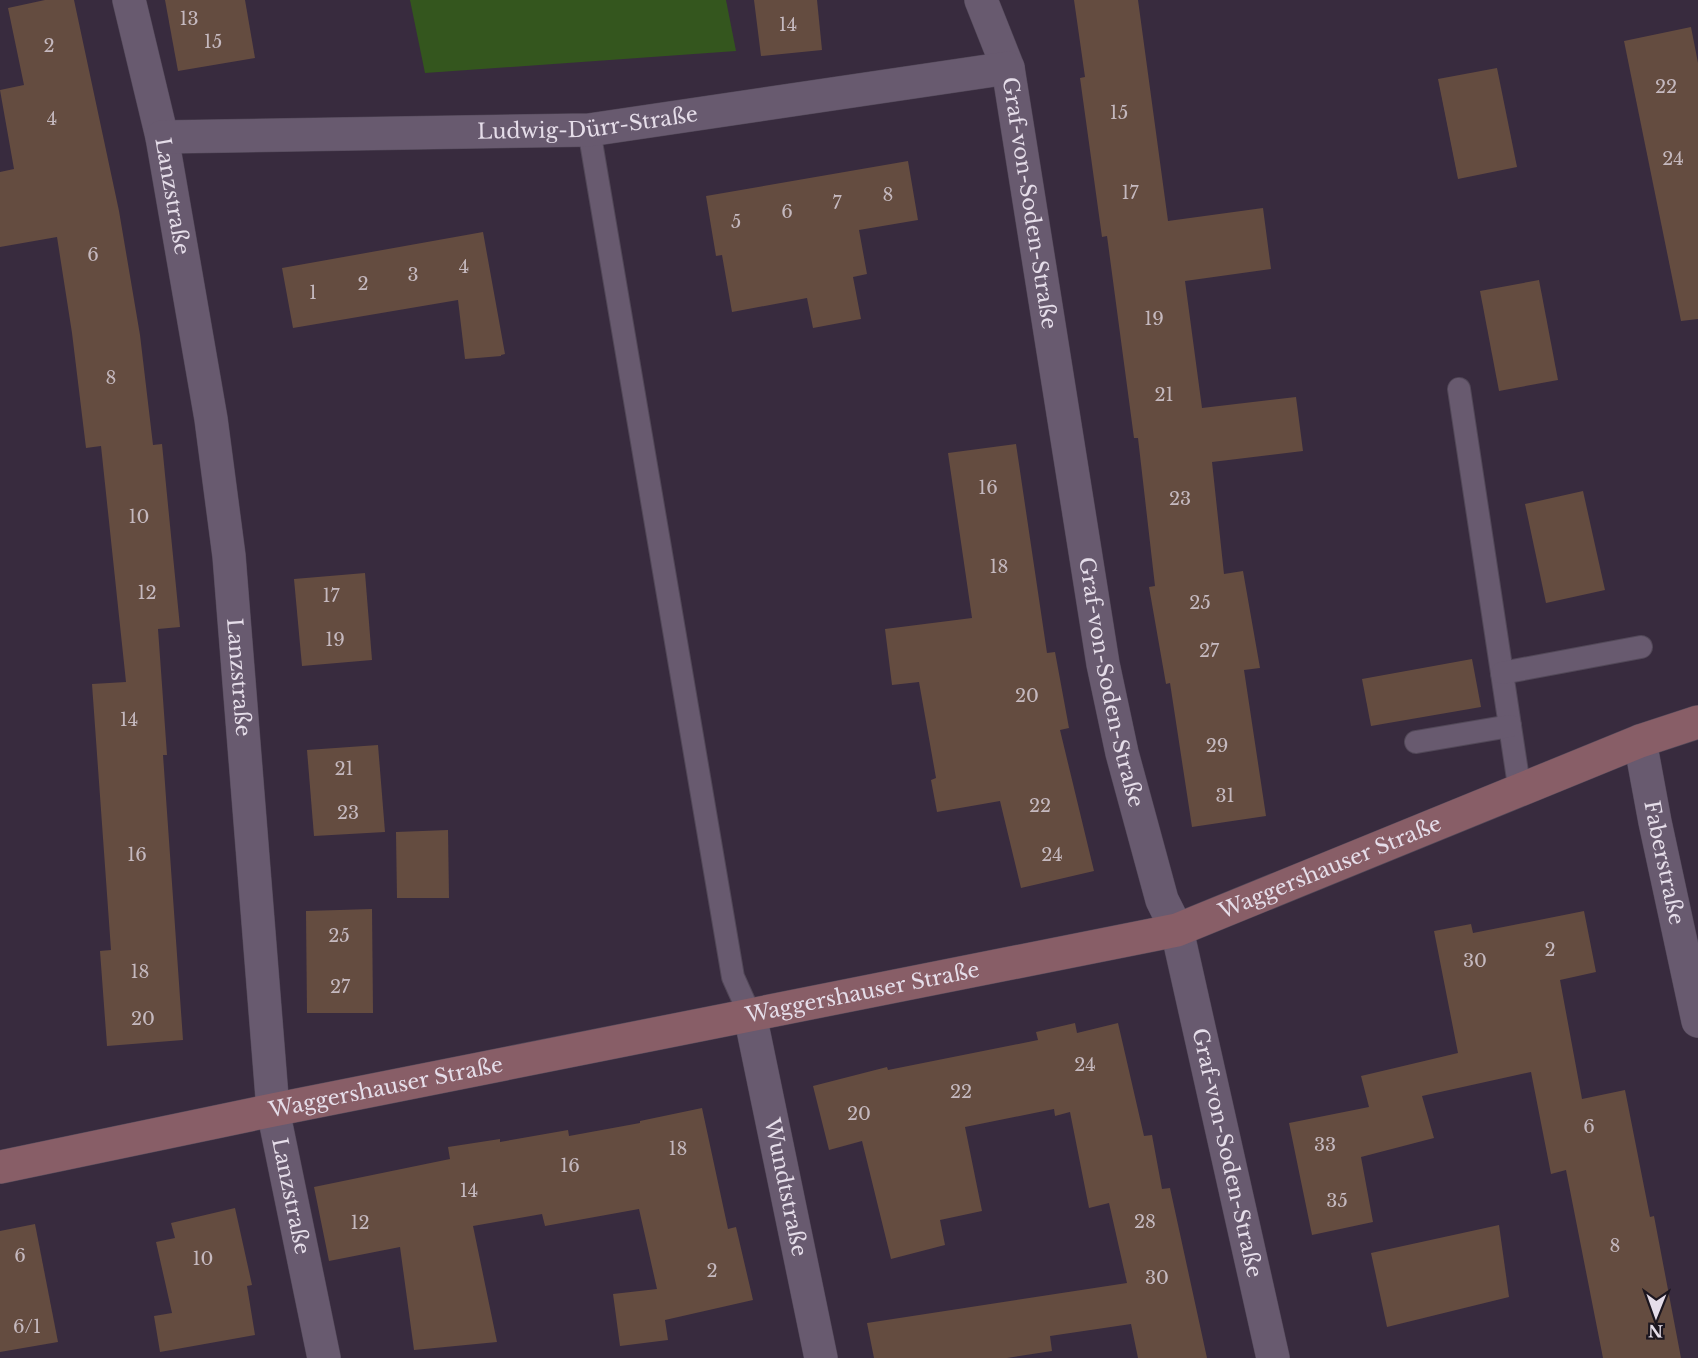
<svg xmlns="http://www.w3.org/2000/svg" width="1698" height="1358" font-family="'Libre Baskerville',serif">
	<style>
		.green { fill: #34561e }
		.building { fill: #644c40 }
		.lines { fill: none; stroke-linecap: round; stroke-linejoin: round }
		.lane-casing { stroke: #524858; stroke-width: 24 }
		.street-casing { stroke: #524858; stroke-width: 34 }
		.secondary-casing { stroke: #524858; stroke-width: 34 }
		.lane { stroke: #685a6f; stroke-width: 22 }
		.street { stroke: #685a6f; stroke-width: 33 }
		.secondary { stroke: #885e67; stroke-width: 33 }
		.labels { text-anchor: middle; stroke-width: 6; stroke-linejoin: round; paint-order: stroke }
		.number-label { font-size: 18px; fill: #c5b9bf }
		.street-label { font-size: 21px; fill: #e5dde9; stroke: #1c161f }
	</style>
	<rect width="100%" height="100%" fill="#382b3e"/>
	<path class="green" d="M 410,0 L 726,0 L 736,51 L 425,73 Z"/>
	<g class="building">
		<path d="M 45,0 L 74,0 L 119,211 L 140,335 L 153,445 L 162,444 L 180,627 L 158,629 L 167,755 L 163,755 L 183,1040 L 107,1046 L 100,951 L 111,950 L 92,684 L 126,682 L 101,446 L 86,448 L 72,333 L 57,237 L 0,247 L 0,172 L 14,169 L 0,90 L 24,85 L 8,8 Z"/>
		<path d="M 165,0 L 245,0 L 255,58 L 178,71 Z"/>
		<path d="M 754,0 L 817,0 L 822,50 L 761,56 Z"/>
		<path d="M 1074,0 L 1138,0 L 1168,221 L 1263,208 L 1271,269 L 1185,281 L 1202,408 L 1296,397 L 1303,451 L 1212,462 L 1224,574 L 1243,571 L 1260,668 L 1244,670 L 1266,816 L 1192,827 L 1170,683 L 1166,684 L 1149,587 L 1155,586 L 1138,438 L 1134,438 L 1107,236 L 1102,237 L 1080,78 L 1085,77 Z"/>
		<path d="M 1691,27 L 1698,63 L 1698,319 L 1681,321 L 1624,41 Z"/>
		<path d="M 1497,68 L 1517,167 L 1458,179 L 1438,79 Z"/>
		<path d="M 908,161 L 918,220 L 859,230 L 867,274 L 853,277 L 861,319 L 813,328 L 807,298 L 732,312 L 722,255 L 716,256 L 706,196 Z"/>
		<path d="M 483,232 L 505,354 L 501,355 L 501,356 L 465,359 L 458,300 L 293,328 L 282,268 Z"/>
		<path d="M 1539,280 L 1558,380 L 1499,391 L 1480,291 Z"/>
		<path d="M 1016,444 L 1047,653 L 1055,652 L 1069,728 L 1060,730 L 1094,871 L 1021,888 L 1000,801 L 937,812 L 931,780 L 936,778 L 919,682 L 892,685 L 885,629 L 972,618 L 948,453 Z"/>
		<path d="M 1583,491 L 1605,590 L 1546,603 L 1525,504 Z"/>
		<path d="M 365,573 L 372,660 L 302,666 L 294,579 Z"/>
		<path d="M 1472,659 L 1481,707 L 1371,726 L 1362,679 Z"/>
		<path d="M 378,745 L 385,832 L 314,836 L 307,750 Z"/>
		<path d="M 448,830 L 449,898 L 397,898 L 396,832 Z"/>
		<path d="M 372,909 L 373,1013 L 307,1013 L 306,911 Z"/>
		<path d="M 1584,911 L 1596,972 L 1560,980 L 1582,1099 L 1625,1090 L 1650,1217 L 1654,1216 L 1681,1358 L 1603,1358 L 1566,1170 L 1551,1174 L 1531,1072 L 1422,1096 L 1434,1138 L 1361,1157 L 1373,1222 L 1312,1235 L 1289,1123 L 1369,1107 L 1361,1076 L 1458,1053 L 1434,931 L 1471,924 L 1473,933 Z"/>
		<path d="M 1075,1023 L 1077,1033 L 1118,1023 L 1144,1136 L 1152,1135 L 1162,1189 L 1170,1188 L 1207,1358 L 1138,1358 L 1131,1324 L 1050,1336 L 1052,1351 L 1007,1358 L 874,1358 L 867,1323 L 1127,1283 L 1109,1203 L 1089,1208 L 1070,1112 L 1055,1116 L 1054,1109 L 965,1127 L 982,1211 L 940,1220 L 945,1245 L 891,1259 L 862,1141 L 829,1150 L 813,1086 L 887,1067 L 888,1070 L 1038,1040 L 1036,1032 Z"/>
		<path d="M 702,1108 L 728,1229 L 736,1227 L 753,1300 L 665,1320 L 668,1340 L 620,1346 L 613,1294 L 657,1289 L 639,1209 L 545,1226 L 542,1214 L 473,1226 L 497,1342 L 414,1350 L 400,1247 L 329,1261 L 314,1187 L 450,1159 L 448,1147 L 500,1139 L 500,1142 L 568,1130 L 569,1136 L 640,1123 L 640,1121 Z"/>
		<path d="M 235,1208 L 252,1285 L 247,1286 L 255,1335 L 160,1352 L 154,1316 L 172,1313 L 156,1242 L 175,1238 L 171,1223 Z"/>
		<path d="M 35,1224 L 58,1342 L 0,1352 L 0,1231 Z"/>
		<path d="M 1499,1225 L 1509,1297 L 1387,1327 L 1371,1253 Z"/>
	</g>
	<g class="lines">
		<defs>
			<g id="lane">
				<path d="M 589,130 L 733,977 L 750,1015"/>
				<path d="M 1459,389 L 1520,792"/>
				<path d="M 1502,673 L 1641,647"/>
				<path d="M 1416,742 L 1510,726"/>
			</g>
			<g id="street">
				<path id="s1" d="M 129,0 L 162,137 L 211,419 L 229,556 L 273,1110 L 324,1358"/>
				<path id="s2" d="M 981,0 L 1008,68 L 1103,664 L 1122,753 L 1162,900 L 1177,930 L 1273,1358"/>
				<path id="s3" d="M 162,137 L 589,130 L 1008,68"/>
				<path id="s4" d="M 1640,741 L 1655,822 L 1698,1021"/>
				<path id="s5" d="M 750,1015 L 821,1358"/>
			</g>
			<g id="secondary">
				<path id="s6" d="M 0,1167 L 273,1110 L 1177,930 L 1640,741 L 1698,722"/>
			</g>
		</defs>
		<use href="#lane" class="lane-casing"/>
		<use href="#street" class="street-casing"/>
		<use href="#secondary" class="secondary-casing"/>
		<use href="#lane" class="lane"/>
		<use href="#street" class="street"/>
		<use href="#secondary" class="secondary"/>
	</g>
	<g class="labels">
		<g class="number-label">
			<text x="189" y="25">13</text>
			<text x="788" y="31">14</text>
			<text x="213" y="48">15</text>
			<text x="49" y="52">2</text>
			<text x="1666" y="93">22</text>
			<text x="1119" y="119">15</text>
			<text x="52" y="125">4</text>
			<text x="1673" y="165">24</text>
			<text x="1130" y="199">17</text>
			<text x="888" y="201">8</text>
			<text x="837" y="209">7</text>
			<text x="787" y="218">6</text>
			<text x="736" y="228">5</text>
			<text x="93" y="261">6</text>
			<text x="464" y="273">4</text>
			<text x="413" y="281">3</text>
			<text x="363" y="290">2</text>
			<text x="313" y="299">1</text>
			<text x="1154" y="325">19</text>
			<text x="111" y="384">8</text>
			<text x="1164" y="401">21</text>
			<text x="988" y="494">16</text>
			<text x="1180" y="505">23</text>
			<text x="139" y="523">10</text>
			<text x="999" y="573">18</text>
			<text x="147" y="599">12</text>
			<text x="331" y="602">17</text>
			<text x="1200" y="609">25</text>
			<text x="335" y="646">19</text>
			<text x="1209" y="657">27</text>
			<text x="1027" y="702">20</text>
			<text x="129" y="726">14</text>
			<text x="1217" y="752">29</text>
			<text x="344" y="775">21</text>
			<text x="1225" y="802">31</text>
			<text x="1040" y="812">22</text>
			<text x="348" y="819">23</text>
			<text x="137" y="861">16</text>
			<text x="1052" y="861">24</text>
			<text x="339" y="942">25</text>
			<text x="1550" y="956">2</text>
			<text x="1475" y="967">30</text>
			<text x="140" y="978">18</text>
			<text x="340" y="993">27</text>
			<text x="143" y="1025">20</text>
			<text x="1085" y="1071">24</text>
			<text x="961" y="1098">22</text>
			<text x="859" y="1120">20</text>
			<text x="1589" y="1133">6</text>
			<text x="1325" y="1151">33</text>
			<text x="678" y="1155">18</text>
			<text x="570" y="1172">16</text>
			<text x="469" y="1197">14</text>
			<text x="1337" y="1207">35</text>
			<text x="1145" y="1228">28</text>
			<text x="360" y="1229">12</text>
			<text x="1615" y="1252">8</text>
			<text x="20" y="1262">6</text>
			<text x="203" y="1265">10</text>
			<text x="712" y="1277">2</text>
			<text x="1157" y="1284">30</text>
			<text x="27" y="1333">6/1</text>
		</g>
		<g class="street-label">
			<text dy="7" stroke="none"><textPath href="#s3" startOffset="426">Ludwig-Dürr-Straße</textPath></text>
			<text dy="7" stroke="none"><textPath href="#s1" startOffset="201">Lanzstraße</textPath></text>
			<text dy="7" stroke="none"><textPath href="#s2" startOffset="210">Graf-von-Soden-Straße</textPath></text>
			<text dy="7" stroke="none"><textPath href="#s1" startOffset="687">Lanzstraße</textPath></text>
			<text dy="7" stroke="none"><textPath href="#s2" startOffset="696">Graf-von-Soden-Straße</textPath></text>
			<text dy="7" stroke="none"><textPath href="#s4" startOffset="124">Faberstraße</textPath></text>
			<text dy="7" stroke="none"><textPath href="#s6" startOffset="1366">Waggershauser Straße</textPath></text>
			<text dy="7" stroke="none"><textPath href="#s6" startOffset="880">Waggershauser Straße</textPath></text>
			<text dy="7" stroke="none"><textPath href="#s6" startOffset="394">Waggershauser Straße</textPath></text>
			<text dy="7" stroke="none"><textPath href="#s2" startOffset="1182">Graf-von-Soden-Straße</textPath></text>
			<text dy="7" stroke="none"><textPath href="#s5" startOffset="176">Wundtstraße</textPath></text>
			<text dy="7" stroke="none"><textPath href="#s1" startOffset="1209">Lanzstraße</textPath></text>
		</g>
	</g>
	<g transform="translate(1656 1316) rotate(181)" stroke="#1c161f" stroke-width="4.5" paint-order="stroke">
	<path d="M0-4.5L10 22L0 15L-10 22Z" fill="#e5dde9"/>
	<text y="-9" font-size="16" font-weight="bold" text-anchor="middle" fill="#e5dde9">N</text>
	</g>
</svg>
